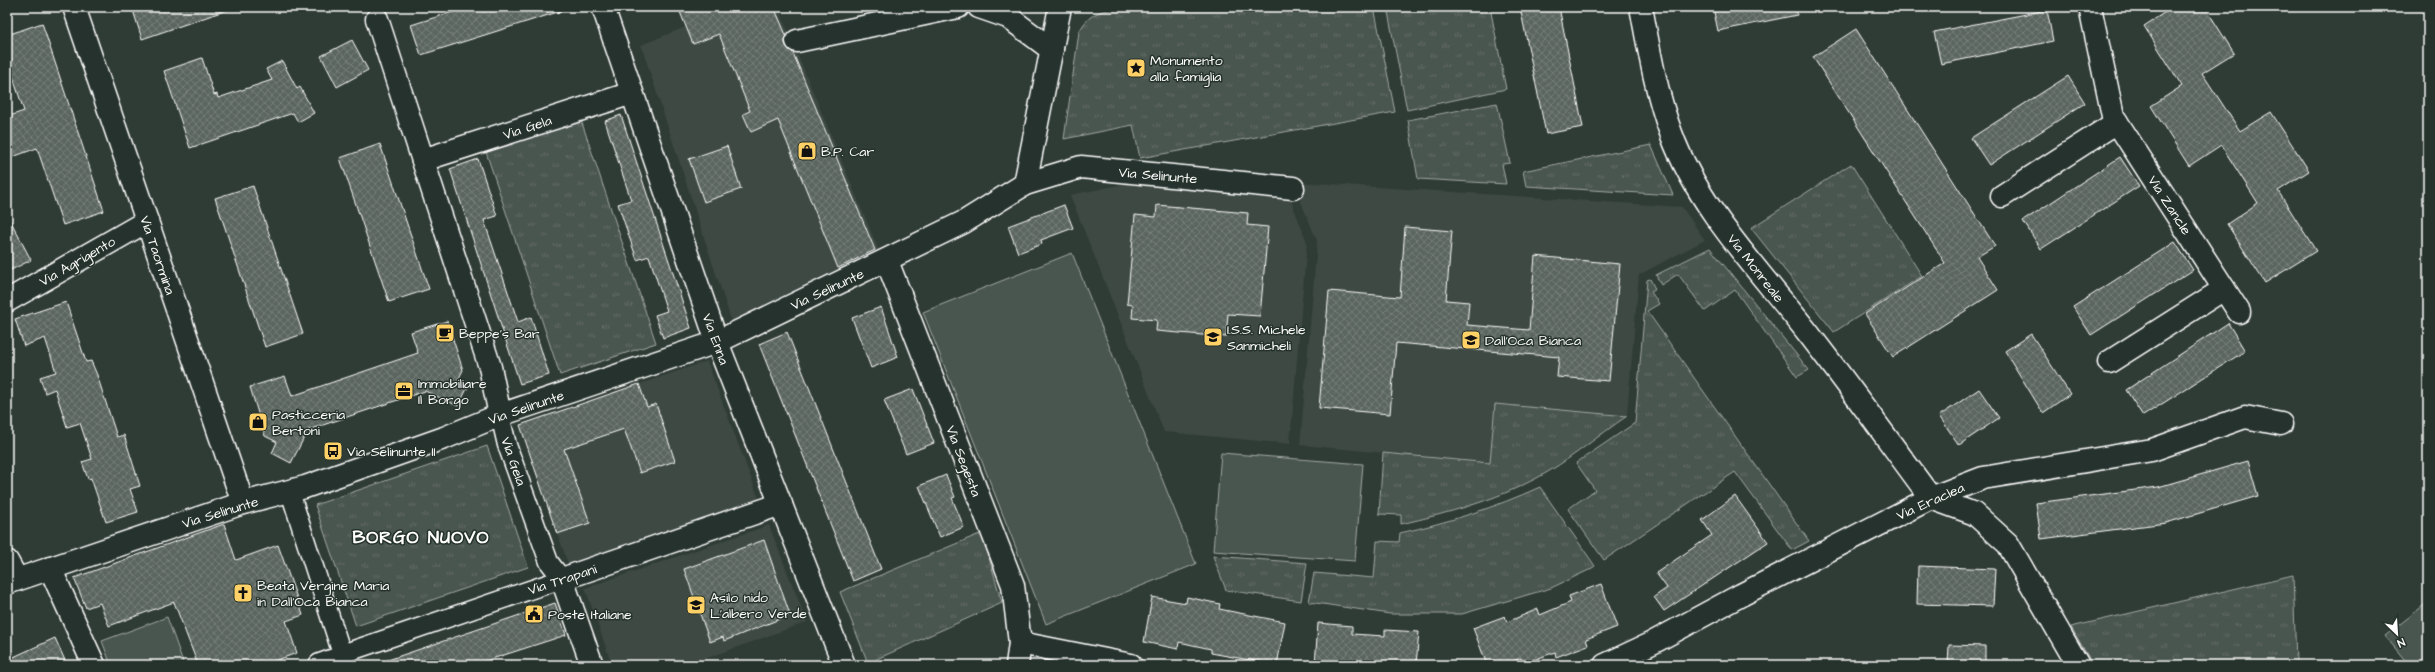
<svg xmlns="http://www.w3.org/2000/svg" width="2435" height="672" font-family="'Architects Daughter',sans-serif">
	<style>
		.built { fill: #3c4842 }
		.grass { fill: url(#grass-tufts); stroke: #a4aaa7 }
		.pitch { fill: #4a544f; stroke: #a4aaa7 }
		.building { fill: url(#building-cross-hatch); stroke: #fff }
		.lines { fill: none; stroke-linecap: round; stroke-linejoin: round }
		.pedestrian-casing { stroke: #fff; stroke-width: 21 }
		.minor-casing { stroke: #fff; stroke-width: 25 }
		.pedestrian { stroke: #26332d; stroke-width: 18 }
		.minor { stroke: #26332d; stroke-width: 22 }
		.labels { text-anchor: middle; stroke-width: 3; stroke-linejoin: round; paint-order: stroke }
		.poi-label { font-size: 14px; fill: #fff; stroke: #26332d; text-anchor: start }
		.street-label { font-size: 14px; fill: #fff; stroke: #26332d }
		.district-label { font-size: 18px; font-weight: bold; letter-spacing: 1px; fill: #fff; stroke: #26332d }
	</style>
	<defs>
		<pattern id="grass-tufts" width="24" height="20" patternUnits="userSpaceOnUse"><rect width="24" height="20" fill="#4a544f"/><path d="M3 7l-1-3M5 7V3M7 7l1-3M15 17l-1-3M17 17v-4M19 17l1-3" fill="none" stroke="#656e69"/></pattern>
		<pattern id="building-cross-hatch" width="8" height="8" patternUnits="userSpaceOnUse"><rect width="8" height="8" fill="#5b6661"/><path d="M0 0l8 8M0 8l8-8" fill="none" stroke="#747d79"/></pattern>
	</defs>
	<rect width="100%" height="100%" fill="#2f3b35"/>
	<filter id="ink" filterUnits="userSpaceOnUse"><feTurbulence type="fractalNoise" baseFrequency=".025" numOctaves="2"/><feDisplacementMap in="SourceGraphic" scale="8" xChannelSelector="R" yChannelSelector="G"/><feConvolveMatrix kernelMatrix="1 2 1 2 8 2 1 2 1" color-interpolation-filters="sRGB"/></filter>
	<g filter="url(#ink)">
		<g class="built">
			<path d="M 734,7 L 778,7 L 880,253 L 732,323 L 641,45 Z"/>
			<path d="M 1300,182 L 1682,207 L 1705,240 L 1639,275 L 1627,416 L 1495,404 L 1490,463 L 1300,445 L 1317,241 L 1298,195 Z"/>
			<path d="M 1129,183 L 1290,198 L 1307,242 L 1290,444 L 1164,432 L 1070,195 Z"/>
			<path d="M 707,361 L 759,499 L 568,564 L 520,425 Z"/>
			<path d="M 769,525 L 807,622 L 688,665 L 612,665 L 585,588 Z"/>
		</g>
		<g class="grass">
			<path d="M 1123,7 L 1374,7 L 1395,112 L 1140,158 L 1133,125 L 1064,139 L 1079,32 C 1090,11 1102,11 1123,7 Z"/>
			<path d="M 1387,7 L 1490,7 L 1506,89 L 1407,110 Z"/>
			<path d="M 1497,103 L 1510,163 L 1502,164 L 1506,184 L 1418,179 L 1408,120 Z"/>
			<path d="M 581,120 L 656,343 L 560,375 L 486,152 Z"/>
			<path d="M 1651,145 L 1673,195 L 1526,186 L 1523,171 Z"/>
			<path d="M 1851,164 L 1922,276 L 1834,332 L 1751,228 Z"/>
			<path d="M 1710,248 L 1809,370 L 1797,377 L 1735,290 L 1705,311 L 1678,274 L 1661,285 L 1656,275 Z"/>
			<path d="M 1650,279 L 1655,289 L 1651,292 L 1659,304 L 1647,311 L 1809,541 L 1792,550 L 1735,472 L 1604,560 L 1568,509 L 1595,490 L 1576,463 L 1635,423 L 1647,280 Z"/>
			<path d="M 1495,404 L 1627,416 C 1599,435 1566,463 1537,478 C 1494,501 1448,513 1401,524 L 1401,515 L 1379,514 L 1383,453 L 1490,463 Z"/>
			<path d="M 487,446 L 528,567 L 356,626 L 315,505 Z"/>
			<path d="M 1540,487 L 1595,566 L 1589,570 L 1551,588 L 1462,614 L 1390,614 L 1309,602 L 1314,573 L 1374,578 L 1377,541 L 1399,542 L 1400,533 C 1449,522 1494,508 1540,487 Z"/>
			<path d="M 982,533 L 1002,603 L 868,663 L 840,592 Z"/>
			<path d="M 1213,556 L 1307,563 L 1301,601 L 1226,590 Z"/>
			<path d="M 2293,575 L 2296,663 L 2291,665 L 2093,665 L 2071,627 Z"/>
		</g>
		<g class="pitch">
			<path d="M 1072,253 L 1196,564 L 1046,624 L 923,312 Z"/>
			<path d="M 1221,453 L 1363,464 L 1355,561 L 1213,551 Z"/>
			<path d="M 2428,602 L 2428,665 L 2409,665 L 2385,636 Z"/>
			<path d="M 167,617 L 184,665 L 111,665 L 102,641 Z"/>
		</g>
		<g class="building">
			<path d="M 132,7 L 226,7 L 227,10 L 142,39 Z"/>
			<path d="M 468,7 L 561,7 L 561,11 L 421,55 L 411,25 Z"/>
			<path d="M 678,7 L 774,7 L 786,35 L 785,44 L 793,53 L 875,250 L 838,268 L 778,120 L 751,132 L 743,114 L 750,111 L 719,34 L 693,44 Z"/>
			<path d="M 1520,7 L 1559,7 L 1583,127 L 1546,134 Z"/>
			<path d="M 1713,7 L 1796,7 L 1797,15 L 1718,31 Z"/>
			<path d="M 2173,7 L 2205,7 L 2234,53 L 2202,73 L 2240,131 L 2271,112 L 2309,171 L 2278,191 L 2316,251 L 2265,283 L 2227,224 L 2258,203 L 2221,145 L 2189,166 L 2151,106 L 2182,86 L 2144,26 Z"/>
			<path d="M 2047,10 L 2053,41 L 1941,64 L 1934,32 Z"/>
			<path d="M 42,23 L 104,211 L 63,225 L 37,148 L 7,159 L 7,117 L 24,111 L 7,59 L 7,35 Z"/>
			<path d="M 1856,29 L 1995,246 L 1977,257 L 1998,290 L 1893,357 L 1865,314 L 1945,263 L 1813,57 Z"/>
			<path d="M 352,40 L 368,70 L 337,87 L 321,56 Z"/>
			<path d="M 202,58 L 214,95 L 217,94 L 218,98 L 272,80 L 266,69 L 282,61 L 297,89 L 300,87 L 314,113 L 298,122 L 293,113 L 190,148 L 164,71 Z"/>
			<path d="M 2068,76 L 2085,103 L 1989,165 L 1971,138 Z"/>
			<path d="M 621,115 L 691,328 L 663,338 L 655,315 L 667,311 L 649,256 L 637,260 L 618,204 L 631,200 L 605,121 Z"/>
			<path d="M 380,144 L 429,289 L 389,302 L 340,158 Z"/>
			<path d="M 727,146 L 741,189 L 704,202 L 689,159 Z"/>
			<path d="M 2120,157 L 2139,186 L 2041,249 L 2023,221 Z"/>
			<path d="M 478,159 L 497,216 L 484,220 L 518,322 L 531,317 L 549,375 L 520,384 L 450,169 Z"/>
			<path d="M 253,186 L 303,334 L 265,347 L 215,198 Z"/>
			<path d="M 1064,205 L 1073,228 L 1041,240 L 1042,244 L 1018,253 L 1008,226 Z"/>
			<path d="M 1157,205 L 1248,213 L 1247,225 L 1268,227 L 1260,316 L 1228,314 L 1226,337 L 1156,331 L 1157,320 L 1132,318 L 1133,305 L 1127,304 L 1135,215 L 1156,217 Z"/>
			<path d="M 7,214 L 31,260 L 7,272 Z"/>
			<path d="M 1405,227 L 1452,231 L 1446,300 L 1469,302 L 1467,325 L 1529,330 L 1535,256 L 1620,264 L 1609,381 L 1557,377 L 1559,357 L 1396,343 L 1390,414 L 1319,408 L 1329,291 L 1400,297 Z"/>
			<path d="M 2175,242 L 2193,270 L 2091,335 L 2073,307 Z"/>
			<path d="M 66,302 L 86,362 L 91,361 L 97,375 L 117,437 L 124,435 L 140,486 L 130,489 L 138,512 L 106,522 L 91,478 L 88,479 L 82,462 L 92,459 L 80,423 L 67,427 L 55,389 L 45,393 L 40,377 L 56,372 L 45,338 L 24,346 L 15,319 Z"/>
			<path d="M 881,307 L 898,357 L 871,368 L 852,318 Z"/>
			<path d="M 447,321 L 463,370 L 457,382 L 468,387 L 458,406 L 425,391 L 308,430 L 291,463 L 272,453 L 277,442 L 265,436 L 250,387 L 285,376 L 292,396 L 418,353 L 411,332 Z"/>
			<path d="M 2228,323 L 2245,351 L 2143,416 L 2126,390 Z"/>
			<path d="M 787,332 L 881,569 L 853,581 L 759,344 Z"/>
			<path d="M 2031,334 L 2070,394 L 2043,413 L 2005,351 Z"/>
			<path d="M 639,384 L 647,407 L 656,404 L 675,461 L 640,473 L 624,429 L 564,449 L 590,523 L 557,534 L 520,425 Z"/>
			<path d="M 913,389 L 934,443 L 906,454 L 884,400 Z"/>
			<path d="M 1979,389 L 1999,418 L 1959,445 L 1939,416 Z"/>
			<path d="M 2248,461 L 2258,496 L 2166,523 L 2041,539 L 2036,503 L 2158,487 Z"/>
			<path d="M 946,475 L 955,497 L 952,498 L 964,527 L 940,537 L 919,486 Z"/>
			<path d="M 1735,496 L 1768,542 L 1664,611 L 1654,597 L 1667,588 L 1656,573 L 1712,535 L 1702,520 Z"/>
			<path d="M 224,524 L 236,560 L 278,545 L 303,615 L 286,621 L 297,653 L 263,665 L 198,665 L 174,602 L 109,626 L 100,603 L 86,608 L 74,578 Z"/>
			<path d="M 764,540 L 790,615 L 724,641 L 723,637 L 710,642 L 684,569 Z"/>
			<path d="M 1918,566 L 1995,569 L 1993,606 L 1917,604 Z"/>
			<path d="M 1601,584 L 1617,627 L 1586,639 L 1588,645 L 1556,657 L 1555,652 L 1523,664 L 1521,658 L 1504,665 L 1487,665 L 1473,628 L 1505,616 L 1507,622 L 1538,609 L 1540,615 L 1571,602 L 1569,596 Z"/>
			<path d="M 1152,597 L 1186,603 L 1187,597 L 1220,604 L 1219,609 L 1285,622 L 1277,665 L 1211,653 L 1211,649 L 1179,642 L 1178,649 L 1144,642 Z"/>
			<path d="M 555,603 L 566,635 L 473,665 L 383,665 L 382,662 Z"/>
			<path d="M 1318,623 L 1352,626 L 1352,634 L 1385,636 L 1385,630 L 1419,632 L 1416,665 L 1315,665 Z"/>
			<path d="M 55,638 L 67,665 L 7,665 L 7,660 Z"/>
			<path d="M 1949,645 L 1985,646 L 1985,665 L 1948,665 Z"/>
		</g>
		<g class="lines">
			<defs>
				<g id="pedestrian">
					<path d="M 290,492 L 342,654"/>
					<path d="M 334,660 L 342,654 L 562,579 L 549,562 L 507,445 L 500,415"/>
				</g>
				<g id="minor">
					<path d="M 74,7 L 243,503"/>
					<path d="M 603,7 L 717,342 L 844,665"/>
					<path d="M 979,7 L 1008,17 L 1052,50"/>
					<path d="M 1641,7 C 1649,49 1656,93 1671,133 C 1697,205 1754,265 1801,324 C 1846,381 1888,440 1931,498"/>
					<path d="M 2090,7 L 2113,116 L 2239,312"/>
					<path d="M 377,19 L 490,367 L 500,415"/>
					<path d="M 797,41 L 958,7"/>
					<path d="M 423,160 L 632,93"/>
					<path d="M 1025,184 L 1081,167 L 1293,188"/>
					<path d="M 2002,196 L 2117,122"/>
					<path d="M 887,261 L 1013,585 L 1020,643 L 1017,665"/>
					<path d="M 7,301 L 147,221"/>
					<path d="M 2109,362 L 2224,289"/>
					<path d="M 1931,498 L 1975,514 L 2008,544 L 2078,665"/>
					<path d="M 7,561 L 17,579"/>
					<path d="M 50,568 L 94,665"/>
					<path d="M 7,583 L 243,503 L 305,487 L 444,438 L 500,415 L 717,342 L 964,222 L 1025,184 L 1060,7"/>
					<path d="M 1020,643 L 1131,665"/>
					<path d="M 320,665 L 334,660 L 335,665"/>
					<path d="M 592,665 L 562,579 L 781,504"/>
					<path d="M 1605,665 L 1652,643 L 1741,595 L 1931,498 L 1983,478 L 2152,450 L 2245,417 L 2281,424"/>
				</g>
			</defs>
			<use href="#pedestrian" class="pedestrian-casing"/>
			<use href="#minor" class="minor-casing"/>
			<use href="#pedestrian" class="pedestrian"/>
			<use href="#minor" class="minor"/>
		</g>
	</g>
	<defs>
		<symbol id="sight-square" viewBox="-11 -11 22 22"><rect x="-9" y="-9" width="18" height="18" rx="4" fill="#ffd166" stroke="#26332d"/><path d="M0-6L1.8-2.2L6-1.7L2.9 1.2L3.7 5.4L0 3.3L-3.7 5.4L-2.9 1.2L-6-1.7L-1.8-2.2Z" fill="#111"/></symbol>
		<symbol id="shop-square" viewBox="-11 -11 22 22"><rect x="-9" y="-9" width="18" height="18" rx="4" fill="#ffd166" stroke="#26332d"/><path d="M-5-2.5h2.3a2.7 3.5 0 0 1 5.4 0H5L5.5 6h-11ZM-1.5-2.5h3a1.5 2.3 0 0 0-3 0Z" fill="#111"/></symbol>
		<symbol id="cafe-square" viewBox="-11 -11 22 22"><rect x="-9" y="-9" width="18" height="18" rx="4" fill="#ffd166" stroke="#26332d"/><path d="M-5.5-4.5H6V0H3Q3 3.5 0 3.5H-2.5Q-5.5 3.5-5.5 0ZM3-3.2v2h1.7v-2ZM-6 4.5H4V6H-6Z" fill="#111"/></symbol>
		<symbol id="school-square" viewBox="-11 -11 22 22"><rect x="-9" y="-9" width="18" height="18" rx="4" fill="#ffd166" stroke="#26332d"/><path d="M0-5L7-2L0 1L-7-2ZM-4 1L0 2.5L4 1V4Q0 6-4 4Z" fill="#111"/></symbol>
		<symbol id="office-square" viewBox="-11 -11 22 22"><rect x="-9" y="-9" width="18" height="18" rx="4" fill="#ffd166" stroke="#26332d"/><path d="M-6-3h4V-5.5h4V-3h4V5H-6ZM-1-4.5V-3h2v-1.5ZM-6 0V1H6V0Z" fill="#111"/></symbol>
		<symbol id="bus-square" viewBox="-11 -11 22 22"><rect x="-9" y="-9" width="18" height="18" rx="4" fill="#ffd166" stroke="#26332d"/><path d="M-5-6H5V4H4V6H2V4H-2V6H-4V4H-5ZM-3.5-4V0h7V-4ZM-3.5 1.2v1.5H-2V1.2ZM2 1.2v1.5H3.5V1.2Z" fill="#111"/></symbol>
		<symbol id="church-square" viewBox="-11 -11 22 22"><rect x="-9" y="-9" width="18" height="18" rx="4" fill="#ffd166" stroke="#26332d"/><path d="M-1.2-6h2.4v3.5h3.3v2.4h-3.3V6h-2.4V-.1h-3.3v-2.4h3.3Z" fill="#111"/></symbol>
		<symbol id="civic-square" viewBox="-11 -11 22 22"><rect x="-9" y="-9" width="18" height="18" rx="4" fill="#ffd166" stroke="#26332d"/><path d="M-.6-6.5H3V-4.5H.6V-3L4-1V1h2V6H-6V1h2V-1L-.6-3ZM-1.2 2.5V6h2.4V2.5Z" fill="#111"/></symbol>
	</defs>
	<g fill-rule="evenodd">
		<use href="#sight-square" x="1125" y="57" width="22" height="22"/>
		<use href="#shop-square" x="796" y="140" width="22" height="22"/>
		<use href="#cafe-square" x="434" y="322" width="22" height="22"/>
		<use href="#school-square" x="1202" y="326" width="22" height="22"/>
		<use href="#school-square" x="1460" y="329" width="22" height="22"/>
		<use href="#office-square" x="393" y="380" width="22" height="22"/>
		<use href="#shop-square" x="247" y="411" width="22" height="22"/>
		<use href="#bus-square" x="322" y="440" width="22" height="22"/>
		<use href="#church-square" x="232" y="582" width="22" height="22"/>
		<use href="#school-square" x="685" y="594" width="22" height="22"/>
		<use href="#civic-square" x="523" y="603" width="22" height="22"/>
	</g>
	<g class="labels">
		<g class="poi-label">
			<text x="1150" y="65">Monumento<tspan x="1150" dy="16">alla famiglia</tspan></text>
			<text x="821" y="156">B.P. Car</text>
			<text x="1227" y="334">I.S.S. Michele<tspan x="1227" dy="16">Sanmicheli</tspan></text>
			<text x="459" y="338">Beppe's Bar</text>
			<text x="1485" y="345">Dall'Oca Bianca</text>
			<text x="418" y="388">Immobiliare<tspan x="418" dy="16">Il Borgo</tspan></text>
			<text x="272" y="419">Pasticceria<tspan x="272" dy="16">Bertoni</tspan></text>
			<text x="347" y="456">Via Selinunte II</text>
			<text x="257" y="590">Beata Vergine Maria<tspan x="257" dy="16">in Dall'Oca Bianca</tspan></text>
			<text x="710" y="602">Asilo nido<tspan x="710" dy="16">L'albero Verde</tspan></text>
			<text x="548" y="619">Poste Italiane</text>
		</g>
		<g class="street-label">
			<text transform="translate(527 127) rotate(-18)" y="5">Via Gela</text>
			<text transform="translate(1158 175) rotate(5)" y="5">Via Selinunte</text>
			<text transform="translate(2170 205) rotate(57)" y="5">Via Zancle</text>
			<text transform="translate(158 255) rotate(71)" y="5">Via Taormina</text>
			<text transform="translate(77 261) rotate(-30)" y="5">Via Agrigento</text>
			<text transform="translate(1756 268) rotate(52)" y="5">Via Monreale</text>
			<text transform="translate(827 289) rotate(-25)" y="5">Via Selinunte</text>
			<text transform="translate(716 339) rotate(70)" y="5">Via Enna</text>
			<text transform="translate(526 407) rotate(-19)" y="5">Via Selinunte</text>
			<text transform="translate(514 461) rotate(71)" y="5">Via Gela</text>
			<text transform="translate(964 461) rotate(69)" y="5">Via Segesta</text>
			<text transform="translate(1930 501) rotate(-24)" y="5">Via Eraclea</text>
			<text transform="translate(220 512) rotate(-17)" y="5">Via Selinunte</text>
			<text transform="translate(562 579) rotate(-18)" y="5">Via Trapani</text>
		</g>
		<g class="district-label">
			<text x="421" y="543">BORGO NUOVO</text>
		</g>
	</g>
	<rect width="2435" height="672" fill="none" stroke="#26332d" stroke-width="24"/>
	<rect x="12" y="12" width="2411" height="648" fill="none" stroke="#fff" stroke-width="1.5" filter="url(#ink)"/>
	<g transform="translate(2397 634) rotate(155)" stroke="#26332d" stroke-width="3" paint-order="stroke">
	<path d="M0-3L7 15L0 10L-7 15Z" fill="#ffffff"/>
	<text y="-6" font-size="11" font-weight="bold" text-anchor="middle" fill="#ffffff">N</text>
	</g>
</svg>
